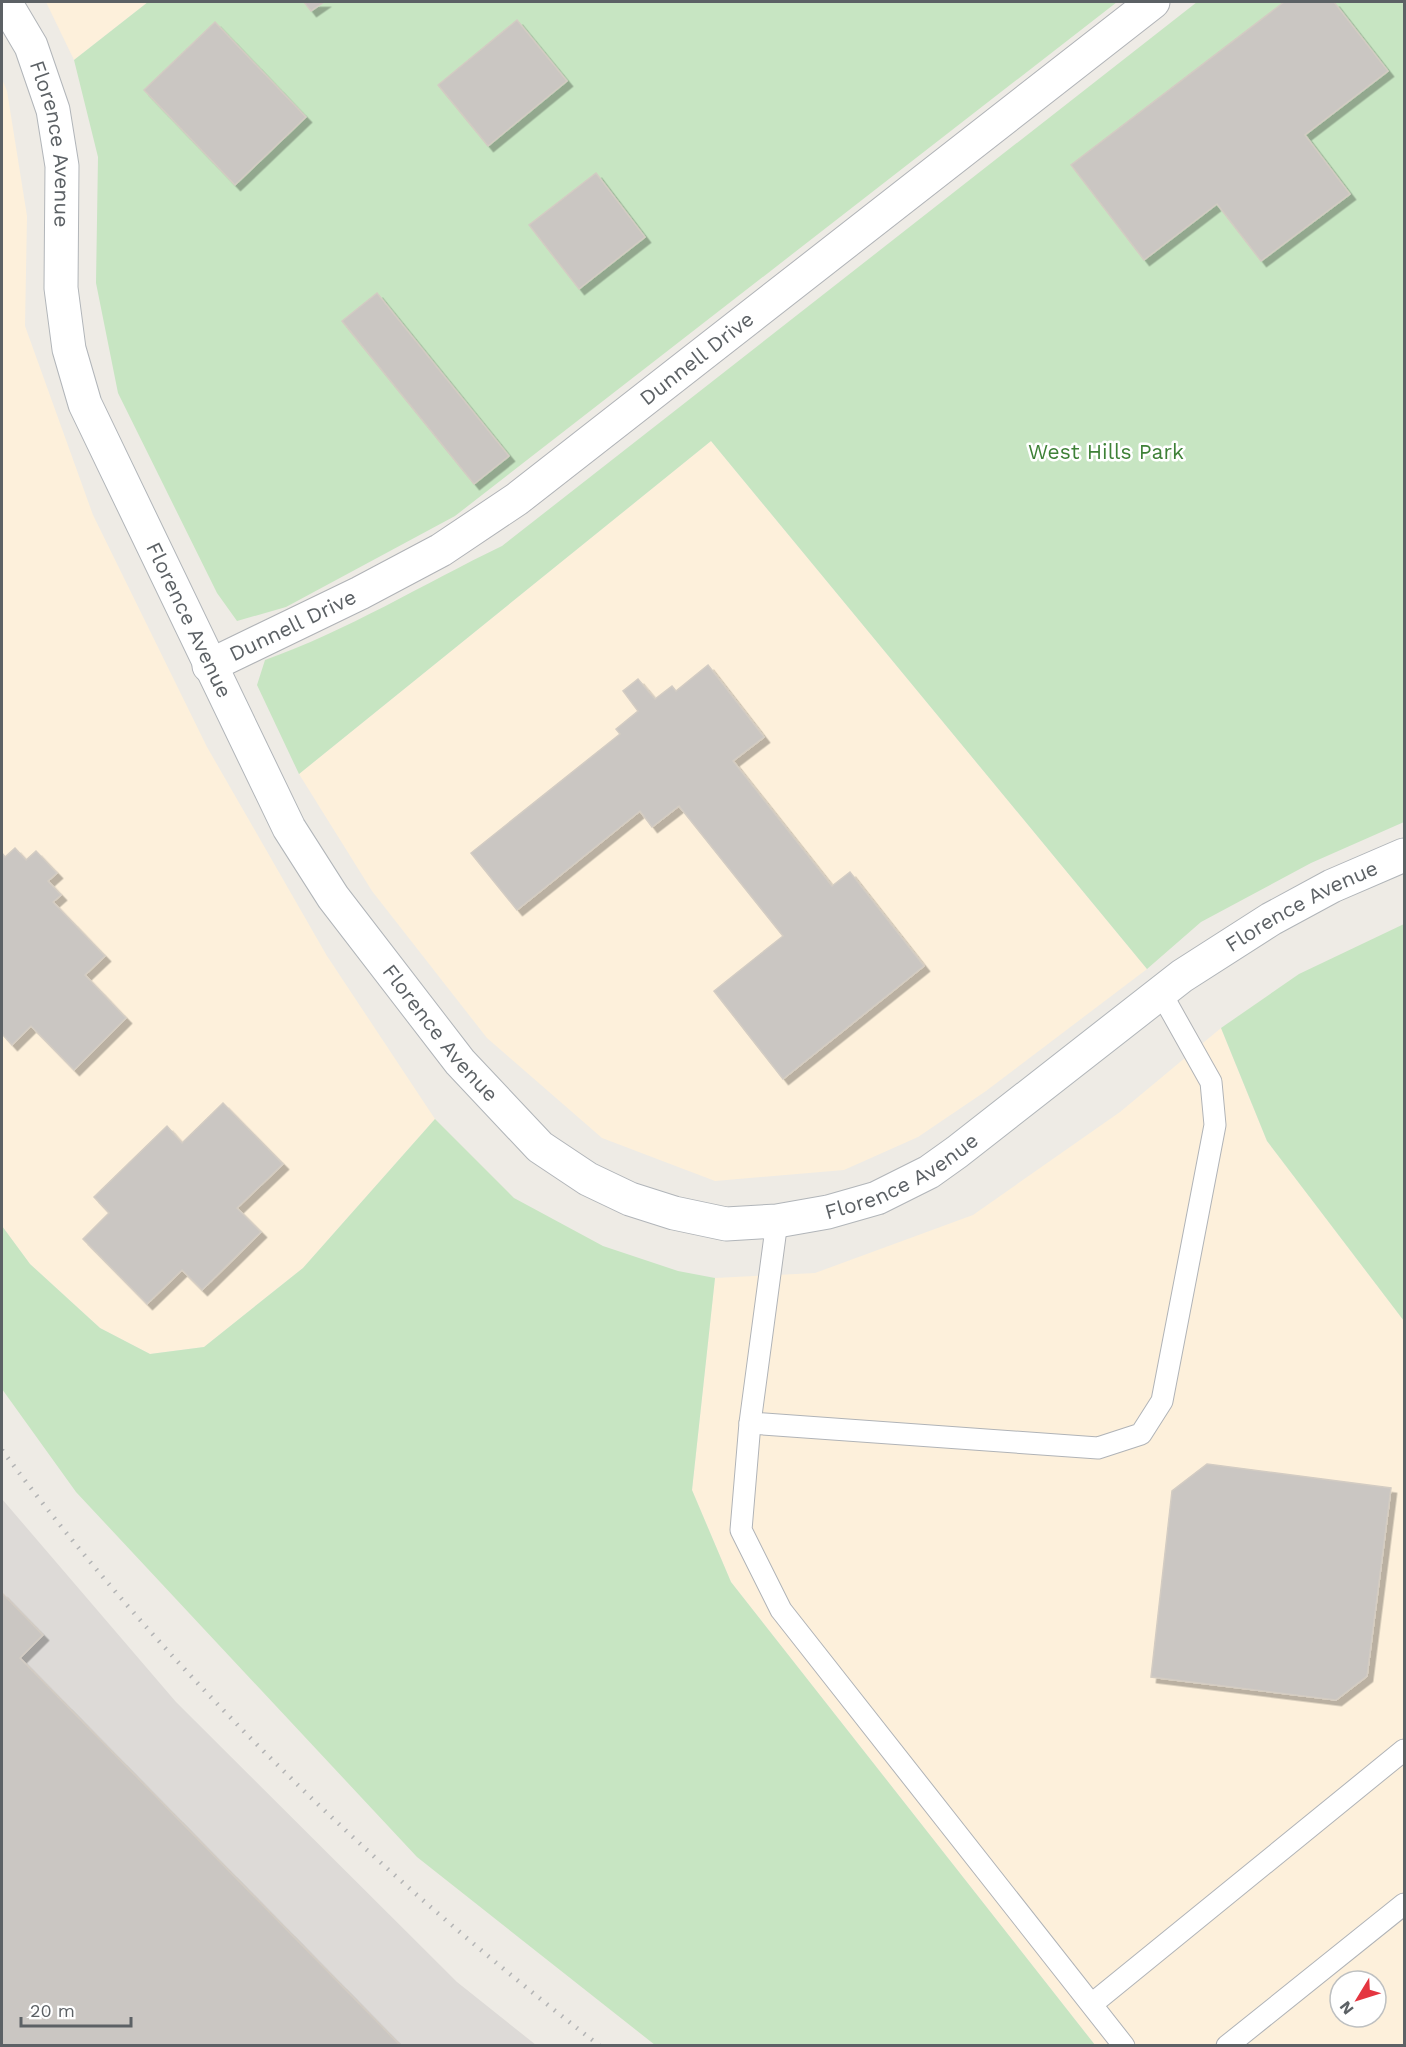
<svg xmlns="http://www.w3.org/2000/svg" width="1406" height="2047" font-family="'Work Sans',sans-serif">
	<style>
		.commercial { fill: #fdf0db; fill-rule: evenodd }
		.industrial { fill: #dddad7 }
		.green { fill: #c7e5c2 }
		.building { fill: #cac6c2; stroke: #d3ccc3; stroke-width: 1.5; filter: url(#shadow) }
		.lines { fill: none; stroke-linecap: round; stroke-linejoin: round }
		.lane-casing { stroke: #b0b3b7; stroke-width: 23 }
		.street-casing { stroke: #b0b3b7; stroke-width: 35 }
		.secondary-casing { stroke: #b1b5b9; stroke-width: 35 }
		.lane { stroke: #fff; stroke-width: 21 }
		.street { stroke: #fff; stroke-width: 33 }
		.secondary { stroke: #fff; stroke-width: 33 }
		.rail { stroke: #b3b4b5; stroke-width: 4.5; stroke-dasharray: 1.5 8; stroke-linecap: butt }
		.labels { text-anchor: middle; stroke-width: 5; stroke-linejoin: round; paint-order: stroke }
		.street-label { font-size: 21px; fill: #5c6165; stroke: #fff }
		.park-label { font-size: 21px; fill: #3e8137; stroke: #fff }
	</style>
	<defs>
		<filter id="shadow"><feDropShadow dx="5.5" dy="5.5" stdDeviation="0" flood-color="#0004"/></filter>
	</defs>
	<rect width="100%" height="100%" fill="#eeebe5"/>
	<g class="commercial">
		<path d="M 46,2 L 148,2 L 74,60 Z"/>
		<path d="M 2,79 L 7,91 L 27,216 L 25,326 L 93,515 L 207,747 L 327,956 L 435,1119 L 303,1268 L 204,1347 L 150,1354 L 100,1328 L 30,1264 L 2,1226 Z"/>
		<path d="M 711,441 L 1147,969 L 986,1091 L 918,1137 L 844,1170 L 715,1181 L 602,1138 L 487,1038 L 372,891 L 299,774 Z"/>
		<path d="M 1221,1028 L 1267,1141 L 1404,1321 L 1404,2045 L 1095,2045 L 731,1582 L 692,1490 L 715,1278 L 815,1273 L 973,1215 L 1120,1112 ZM 1340,1981 L 1376,1981 L 1376,2017 L 1340,2017 Z"/>
	</g>
	<path class="industrial" d="M 2,1499 L 176,1702 L 457,1982 L 536,2045 L 2,2045 Z"/>
	<g class="green">
		<path d="M 148,2 L 1117,2 L 455,516 L 286,607 L 237,621 L 217,593 L 118,393 L 96,283 L 98,157 L 74,60 Z"/>
		<path d="M 1197,2 L 1404,2 L 1404,822 L 1311,863 L 1201,922 L 1147,969 L 711,441 L 299,774 L 257,685 L 265,660 C 347,631 423,584 502,546 Z"/>
		<path d="M 1404,924 L 1404,1321 L 1267,1141 L 1221,1028 L 1299,974 Z"/>
		<path d="M 435,1119 L 514,1198 L 603,1246 L 678,1271 L 715,1278 L 692,1490 L 731,1582 L 1095,2045 L 655,2045 L 417,1857 L 76,1492 L 2,1389 L 2,1226 L 30,1264 L 100,1328 L 150,1354 L 204,1347 L 303,1268 Z"/>
	</g>
	<g class="building">
		<path d="M 304,2 L 324,2 L 311,11 Z"/>
		<path d="M 1284,2 L 1334,2 L 1388,71 L 1305,135 L 1350,194 L 1261,261 L 1217,204 L 1144,260 L 1071,165 Z"/>
		<path d="M 517,20 L 567,81 L 488,146 L 438,85 Z"/>
		<path d="M 215,22 L 306,117 L 235,185 L 144,90 Z"/>
		<path d="M 596,173 L 645,237 L 579,289 L 529,225 Z"/>
		<path d="M 377,293 L 509,456 L 474,484 L 342,321 Z"/>
		<path d="M 708,665 L 764,737 L 733,761 L 832,886 L 850,872 L 924,966 L 783,1079 L 714,991 L 783,936 L 679,806 L 652,827 L 640,811 L 517,910 L 471,853 L 620,734 L 616,729 L 638,711 L 623,691 L 638,679 L 655,699 L 672,686 L 676,691 Z"/>
		<path d="M 15,848 L 26,860 L 36,851 L 57,873 L 48,881 L 61,895 L 53,902 L 105,956 L 85,975 L 126,1018 L 74,1070 L 31,1026 L 12,1045 L 2,1034 L 2,853 L 5,857 Z"/>
		<path d="M 223,1103 L 283,1164 L 237,1208 L 261,1232 L 202,1290 L 182,1270 L 147,1304 L 83,1239 L 109,1213 L 94,1197 L 167,1126 L 182,1143 Z"/>
		<path d="M 1207,1464 L 1391,1488 L 1367,1676 L 1336,1700 L 1151,1677 L 1172,1491 Z"/>
		<path d="M 2,1593 L 43,1635 L 20,1658 L 401,2046 L 2,2046 Z"/>
	</g>
	<g class="lines">
		<defs>
			<g id="lane">
				<path d="M 777,1221 L 750,1423 L 741,1530 L 781,1610 L 1124,2046"/>
				<path d="M 750,1423 L 1098,1448 L 1141,1434 L 1162,1401 L 1215,1125 L 1211,1082 L 1161,993"/>
				<path d="M 1092,2004 L 1404,1750"/>
				<path d="M 1227,2046 L 1404,1904"/>
			</g>
			<g id="street">
				<path id="s1" d="M 209,666 L 360,593 L 441,550 L 517,499 L 1153,2"/>
			</g>
			<g id="secondary">
				<path id="s2" d="M 5,2 L 31,46 L 53,110 L 62,166 L 61,288 L 69,349 L 85,404 L 289,828 L 333,897 L 460,1062 L 540,1147 L 588,1179 L 630,1199 L 674,1213 L 726,1224 L 777,1221 L 828,1212 L 877,1198 L 929,1172 L 957,1152 L 1182,976 L 1271,919 L 1332,886 L 1404,855"/>
			</g>
		</defs>
		<use href="#lane" class="lane-casing"/>
		<use href="#street" class="street-casing"/>
		<use href="#secondary" class="secondary-casing"/>
		<use href="#lane" class="lane"/>
		<use href="#street" class="street"/>
		<use href="#secondary" class="secondary"/>
		<path class="rail" d="M 2,1450 C 169,1675 378,1874 600,2046"/>
	</g>
	<g class="labels">
		<g class="street-label">
			<text dy="7" stroke="none"><textPath href="#s2" startOffset="152">Florence Avenue</textPath></text>
			<text dy="7" stroke="none"><textPath href="#s1" startOffset="579">Dunnell Drive</textPath></text>
			<text dy="7" stroke="none"><textPath href="#s2" startOffset="656">Florence Avenue</textPath></text>
			<text dy="7" stroke="none"><textPath href="#s1" startOffset="93">Dunnell Drive</textPath></text>
			<text dy="7" stroke="none"><textPath href="#s2" startOffset="2168">Florence Avenue</textPath></text>
			<text dy="7" stroke="none"><textPath href="#s2" startOffset="1142">Florence Avenue</textPath></text>
			<text dy="7" stroke="none"><textPath href="#s2" startOffset="1682">Florence Avenue</textPath></text>
		</g>
		<g class="park-label">
			<text x="1106" y="459">West Hills Park</text>
		</g>
	</g>
	<rect width="1406" height="2047" fill="none" stroke="#5c6165" stroke-width="6"/>
	<g transform="translate(1358 1999) rotate(232)"><circle r="28" fill="#ffffff" stroke="#bec0c1" stroke-width="1.5"/>
	<path d="M0-4.5L10 22L0 15L-10 22Z" fill="#e43540"/>
	<text y="-9" font-size="16" font-weight="bold" text-anchor="middle" fill="#5c6165">N</text>
	</g>
	<path d="M21 2017v9h110v-9" fill="none" stroke="#5c6165" stroke-width="3"/>
	<text x="30" y="2017" font-size="18" fill="#5c6165" stroke="#ffffff" stroke-width="4.5" paint-order="stroke">20 m</text>
</svg>
